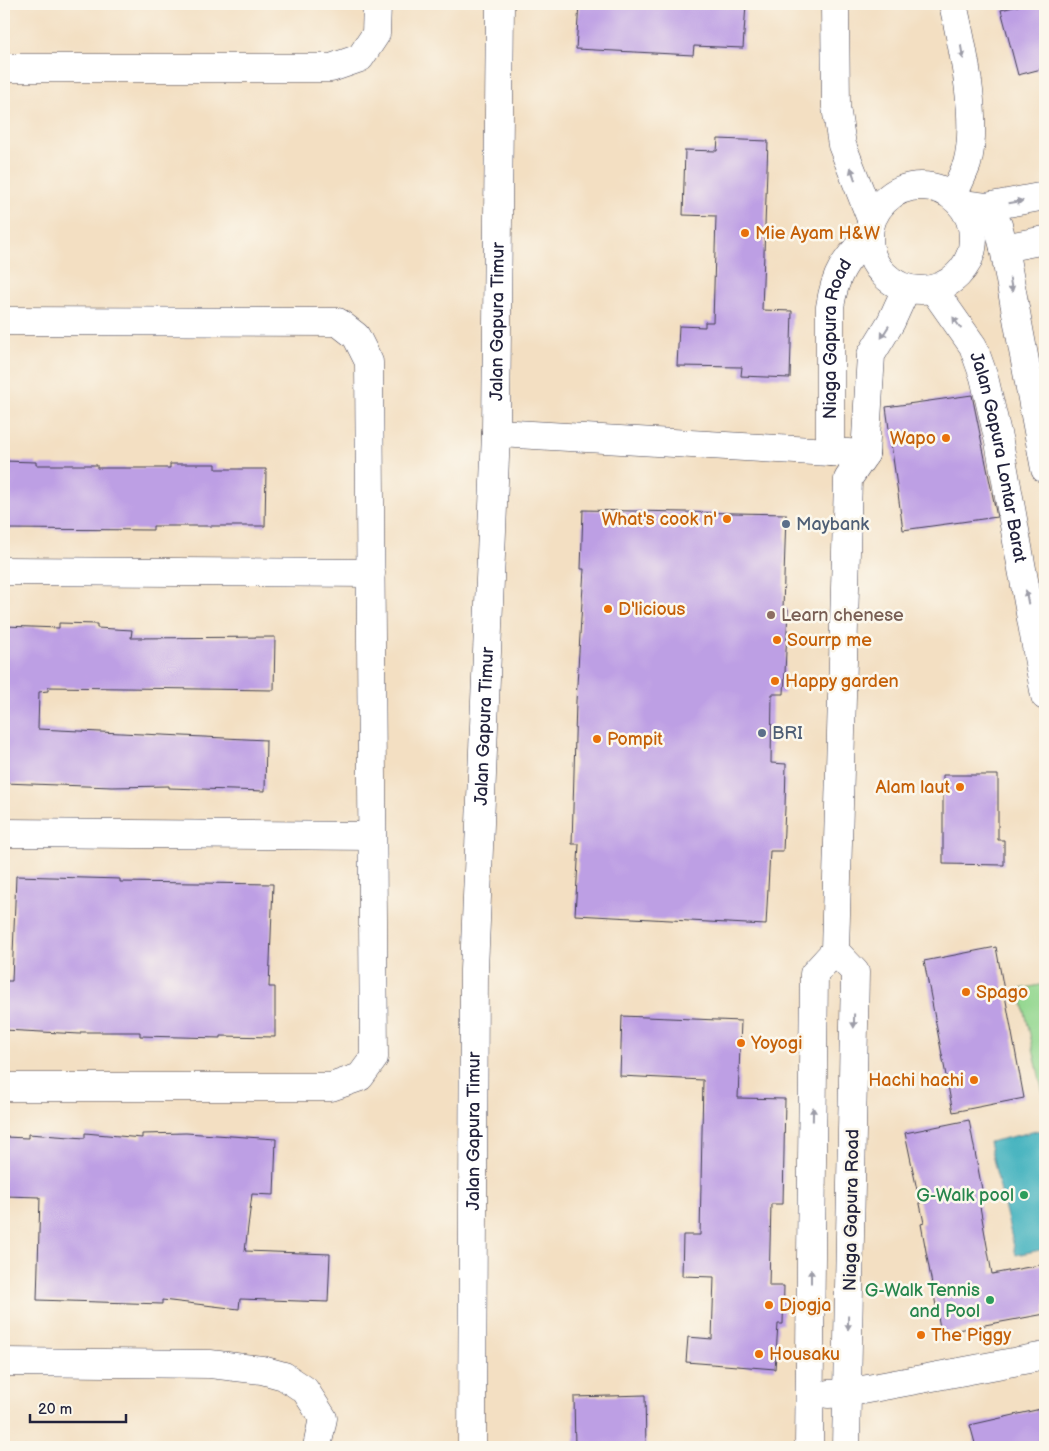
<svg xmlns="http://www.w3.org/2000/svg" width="1049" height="1451" font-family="'Balsamiq Sans',sans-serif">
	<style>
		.green { fill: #93d78f; stroke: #5a7c65 }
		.water { fill: #44b3bf; stroke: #336a7d }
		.building { fill: #bd9fe4 }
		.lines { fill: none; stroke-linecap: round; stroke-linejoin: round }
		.minor-casing { stroke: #413e4f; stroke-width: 29 }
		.minor { stroke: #fff; stroke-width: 28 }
		.oneway { fill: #9c9ca7 }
		.food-dot { fill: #e8710a; stroke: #fbf7ec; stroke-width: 2 }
		.service-dot { fill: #5c6f8a; stroke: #fbf7ec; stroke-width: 2 }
		.education-dot { fill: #8d6e63; stroke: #fbf7ec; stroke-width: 2 }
		.leisure-dot { fill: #2e9e5b; stroke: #fbf7ec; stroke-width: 2 }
		.labels { text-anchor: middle; stroke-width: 5; stroke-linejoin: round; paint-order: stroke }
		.food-label { font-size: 18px; fill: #c56008; stroke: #fbf7ec; text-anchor: start }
		.street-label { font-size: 18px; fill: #22223b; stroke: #fbf7ec }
		.service-label { font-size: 18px; fill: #4e5e75; stroke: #fbf7ec; text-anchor: start }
		.education-label { font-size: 18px; fill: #785e54; stroke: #fbf7ec; text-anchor: start }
		.leisure-label { font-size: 18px; fill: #27864d; stroke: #fbf7ec; text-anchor: end }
	</style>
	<rect width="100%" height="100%" fill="#fbf7ec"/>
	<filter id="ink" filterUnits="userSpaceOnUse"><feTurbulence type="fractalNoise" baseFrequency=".02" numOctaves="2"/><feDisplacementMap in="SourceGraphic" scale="10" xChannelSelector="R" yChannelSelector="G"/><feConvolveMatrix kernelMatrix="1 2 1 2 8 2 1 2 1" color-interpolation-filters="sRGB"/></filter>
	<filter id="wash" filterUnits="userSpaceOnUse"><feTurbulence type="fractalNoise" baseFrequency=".0096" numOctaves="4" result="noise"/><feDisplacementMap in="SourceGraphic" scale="20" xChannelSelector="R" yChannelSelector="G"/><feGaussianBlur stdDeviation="1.12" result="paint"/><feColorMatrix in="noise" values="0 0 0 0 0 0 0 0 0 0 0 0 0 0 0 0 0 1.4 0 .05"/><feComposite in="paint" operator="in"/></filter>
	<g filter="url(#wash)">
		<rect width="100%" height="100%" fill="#f3dfc2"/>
		<path class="green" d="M 1045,984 L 1045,1103 L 1020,989 Z"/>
		<path class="water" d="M 1045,1129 L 1045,1249 L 1016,1255 L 989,1142 Z"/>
		<g id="blocks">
			<g class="building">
				<path d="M 579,4 L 746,4 L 743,48 L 694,46 L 693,55 L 576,49 Z"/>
				<path d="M 1026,4 L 1045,4 L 1045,68 L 1018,75 L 1001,10 Z"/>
				<path d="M 718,139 L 768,141 L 762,310 L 792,311 L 790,378 L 741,376 L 742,367 L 677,366 L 679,326 L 705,327 L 705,322 L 713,322 L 716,216 L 683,215 L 685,150 L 717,151 Z"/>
				<path d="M 972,395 L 997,517 L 903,530 L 886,407 Z"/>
				<path d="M 4,461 L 36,462 L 36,465 L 97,465 L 97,468 L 170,468 L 170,464 L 216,464 L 216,469 L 266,469 L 265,526 L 153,526 L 153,530 L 4,529 Z"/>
				<path d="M 583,510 L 786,514 L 783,609 L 788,609 L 784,694 L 772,694 L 771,763 L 786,764 L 785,808 L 783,851 L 770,851 L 766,925 L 575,915 L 579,844 L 572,844 L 576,701 L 584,569 L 581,569 Z"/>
				<path d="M 59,623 L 97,624 L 97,628 L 132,630 L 131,638 L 275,637 L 274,690 L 48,687 L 48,691 L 39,692 L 38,729 L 266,740 L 265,791 L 169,788 L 169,786 L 112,787 L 4,783 L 4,626 L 59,628 Z"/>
				<path d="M 943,775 L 998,775 L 998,840 L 1004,840 L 1004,865 L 943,864 Z"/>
				<path d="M 16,876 L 120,879 L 120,882 L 273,884 L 269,987 L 275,987 L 275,1037 L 221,1036 L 221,1038 L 140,1036 L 140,1032 L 80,1032 L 80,1034 L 4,1030 L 4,981 L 12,981 Z"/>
				<path d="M 996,947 L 1024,1098 L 953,1112 L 924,961 Z"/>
				<path d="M 622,1016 L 741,1021 L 738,1098 L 785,1099 L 783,1204 L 771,1204 L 769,1286 L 784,1286 L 783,1324 L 778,1324 L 775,1369 L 686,1362 L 688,1337 L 712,1339 L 714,1277 L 682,1276 L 683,1235 L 700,1235 L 703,1080 L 620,1076 Z"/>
				<path d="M 969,1120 L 984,1200 L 979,1201 L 992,1274 L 1045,1264 L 1045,1314 L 941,1333 L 921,1224 L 924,1223 L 905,1133 Z"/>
				<path d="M 85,1133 L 142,1138 L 142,1134 L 186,1133 L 276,1139 L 274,1195 L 252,1194 L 245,1251 L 330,1254 L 328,1302 L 240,1299 L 239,1309 L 162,1300 L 162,1304 L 37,1300 L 40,1197 L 4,1196 L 4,1137 L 28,1138 L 28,1134 L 85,1138 Z"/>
				<path d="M 645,1395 L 646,1447 L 575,1447 L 574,1397 Z"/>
				<path d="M 1045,1408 L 1045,1447 L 976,1447 L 970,1425 Z"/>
			</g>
		</g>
	</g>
	<g filter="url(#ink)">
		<use href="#blocks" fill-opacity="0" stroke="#413e4f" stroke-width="1"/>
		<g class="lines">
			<defs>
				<g id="minor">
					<path d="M 835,4 L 836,107 L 842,145 L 871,219"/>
					<path d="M 953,4 C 963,48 979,121 967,164 C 963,175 957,186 953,196"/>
					<path d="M 4,68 L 331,68 L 360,58 L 376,34 L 377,4"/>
					<circle cx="921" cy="238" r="52"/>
					<path d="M 970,205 L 986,207 L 1045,196"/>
					<path d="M 986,207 L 998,225 L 1004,248 L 1045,469"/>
					<path d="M 1004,248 L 1045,240"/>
					<path id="s1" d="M 933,289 L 973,346 L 984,377 L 999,442 L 1045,696"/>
					<path d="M 4,321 L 338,322 L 356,336 L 369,362 L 374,1058 L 360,1077 L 331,1087 L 4,1087"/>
					<path d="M 496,433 L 865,454"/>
					<path id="s2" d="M 830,452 L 830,307 C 835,273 845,261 868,236"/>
					<path d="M 865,454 L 871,355 L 891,322 L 906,289"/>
					<path d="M 4,571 L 371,573"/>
					<path d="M 4,833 L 372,836"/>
					<path d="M 835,951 L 848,479 L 865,454"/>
					<path d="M 4,1362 L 210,1364 L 262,1370 L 284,1376 L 305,1390 L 323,1418 L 317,1447"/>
					<path d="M 828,1394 L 846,1393 L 1045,1356"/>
					<path id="s3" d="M 472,1447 L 474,970 L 496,433 L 500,4"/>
					<path d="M 809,1447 L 814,974 L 835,951 L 855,972 L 846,1447"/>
				</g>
			</defs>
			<use href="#minor" class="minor-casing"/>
			<use href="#minor" class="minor"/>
		</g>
		<defs><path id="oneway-solid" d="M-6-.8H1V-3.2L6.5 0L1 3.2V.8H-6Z" transform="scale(1.25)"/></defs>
		<g class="oneway">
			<use href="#oneway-solid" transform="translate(962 52) rotate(80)"/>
			<use href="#oneway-solid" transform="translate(853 174) rotate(-109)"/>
			<use href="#oneway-solid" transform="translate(1016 202) rotate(-10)"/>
			<use href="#oneway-solid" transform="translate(1011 285) rotate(80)"/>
			<use href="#oneway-solid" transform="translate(957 323) rotate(-125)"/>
			<use href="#oneway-solid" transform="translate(885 332) rotate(122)"/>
			<use href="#oneway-solid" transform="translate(1027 597) rotate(-100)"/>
			<use href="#oneway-solid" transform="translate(854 1021) rotate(91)"/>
			<use href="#oneway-solid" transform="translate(813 1114) rotate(-89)"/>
			<use href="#oneway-solid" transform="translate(811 1276) rotate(-90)"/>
			<use href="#oneway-solid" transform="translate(848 1323) rotate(91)"/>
		</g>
	</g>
	<g class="food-dot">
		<circle cx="745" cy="233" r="5"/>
		<circle cx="946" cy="438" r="5"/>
		<circle cx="727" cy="519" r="5"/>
		<circle cx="608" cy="609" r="5"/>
		<circle cx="777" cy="640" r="5"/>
		<circle cx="775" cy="681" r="5"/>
		<circle cx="597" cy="739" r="5"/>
		<circle cx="960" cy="787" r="5"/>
		<circle cx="966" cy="992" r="5"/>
		<circle cx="741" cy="1043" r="5"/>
		<circle cx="974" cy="1080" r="5"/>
		<circle cx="769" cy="1305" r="5"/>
		<circle cx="921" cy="1335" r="5"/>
		<circle cx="759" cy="1354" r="5"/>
	</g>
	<g class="service-dot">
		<circle cx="786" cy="524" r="5"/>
		<circle cx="762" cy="733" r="5"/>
	</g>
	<circle class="education-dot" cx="771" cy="615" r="5"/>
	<g class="leisure-dot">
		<circle cx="1024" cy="1195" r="5"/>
		<circle cx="990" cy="1300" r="5"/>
	</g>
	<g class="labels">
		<g class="food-label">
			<text x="755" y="239">Mie Ayam H&amp;W</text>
			<text x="936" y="444" text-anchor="end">Wapo</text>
			<text x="717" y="525" text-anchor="end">What's cook n'</text>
			<text x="618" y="615">D'licious</text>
			<text x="787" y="646">Sourrp me</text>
			<text x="785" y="687">Happy garden</text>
			<text x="607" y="745">Pompit</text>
			<text x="950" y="793" text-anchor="end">Alam laut</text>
			<text x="976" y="998">Spago</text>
			<text x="751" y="1049">Yoyogi</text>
			<text x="964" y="1086" text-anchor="end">Hachi hachi</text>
			<text x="779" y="1311">Djogja</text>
			<text x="931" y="1341">The Piggy</text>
			<text x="769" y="1360">Housaku</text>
		</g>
		<g class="street-label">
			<text dy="6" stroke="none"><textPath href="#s3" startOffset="1126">Jalan Gapura Timur</textPath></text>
			<text dy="6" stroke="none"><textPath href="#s2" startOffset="114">Niaga Gapura Road</textPath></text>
			<text dy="6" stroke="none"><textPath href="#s1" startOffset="184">Jalan Gapura Lontar Barat</textPath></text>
			<text dy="6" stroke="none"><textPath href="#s3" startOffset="721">Jalan Gapura Timur</textPath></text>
			<text dy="6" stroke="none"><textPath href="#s3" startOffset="316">Jalan Gapura Timur</textPath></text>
			<text transform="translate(851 1210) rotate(-89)" y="6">Niaga Gapura Road</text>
		</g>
		<g class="service-label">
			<text x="796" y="530">Maybank</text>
			<text x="772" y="739">BRI</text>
		</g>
		<g class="education-label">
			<text x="781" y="621">Learn chenese</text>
		</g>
		<g class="leisure-label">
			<text x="1014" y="1201">G-Walk pool</text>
			<text x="980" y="1296">G-Walk Tennis<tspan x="980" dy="21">and Pool</tspan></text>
		</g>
	</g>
	<rect width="1049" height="1451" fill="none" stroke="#fbf7ec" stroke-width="20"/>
	<path d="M30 1414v8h96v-8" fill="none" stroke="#22223b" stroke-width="2.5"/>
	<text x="38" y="1414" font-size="15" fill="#22223b" stroke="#fbf7ec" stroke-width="4" paint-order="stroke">20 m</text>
</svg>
